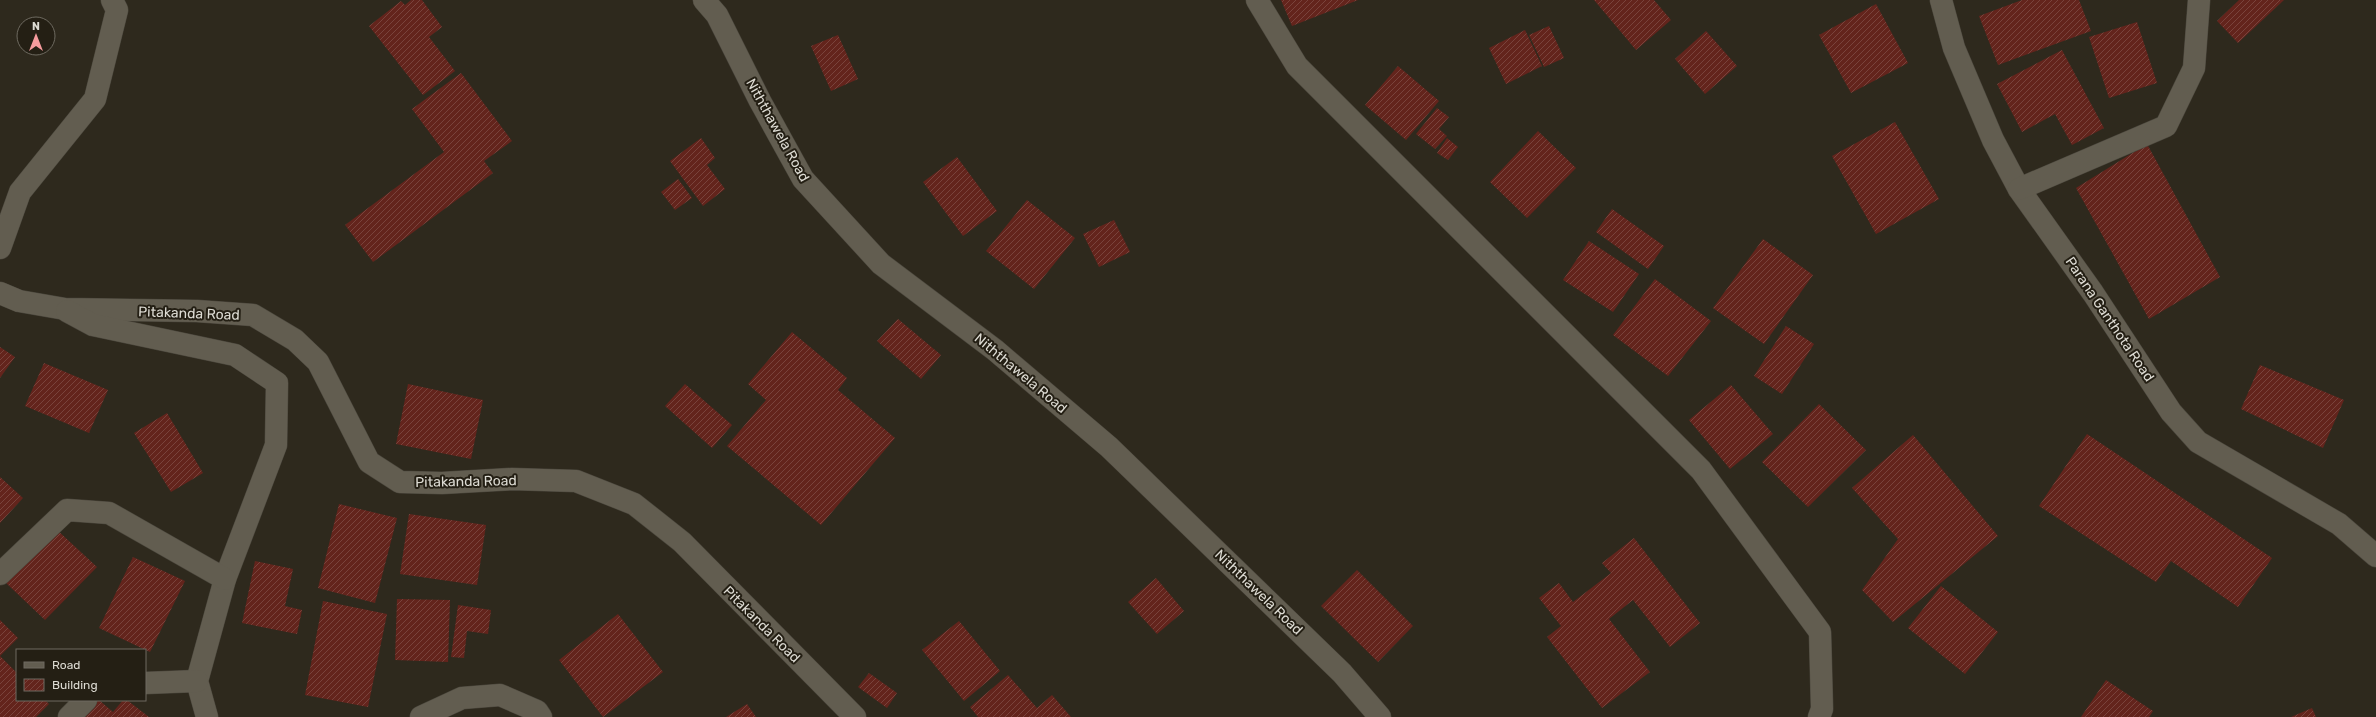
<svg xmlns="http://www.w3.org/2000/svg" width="2376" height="717" font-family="Rubik,sans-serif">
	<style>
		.building { fill: url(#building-hatch) }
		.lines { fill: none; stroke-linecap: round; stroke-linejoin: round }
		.minor-casing { stroke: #4a463c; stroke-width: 23 }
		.minor { stroke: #625d50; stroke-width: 22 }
		.labels { text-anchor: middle; stroke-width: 4; stroke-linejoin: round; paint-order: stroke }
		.street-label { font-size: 14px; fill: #dddbd3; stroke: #241f14 }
	</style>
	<defs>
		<pattern id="building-hatch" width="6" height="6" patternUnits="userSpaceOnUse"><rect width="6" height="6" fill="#63241c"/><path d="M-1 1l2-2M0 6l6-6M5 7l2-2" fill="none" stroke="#79433c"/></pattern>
	</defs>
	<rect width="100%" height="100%" fill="#2e291d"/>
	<g class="building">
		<path d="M 411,0 L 422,0 L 442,27 L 429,37 L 455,71 L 423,95 L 369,26 L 401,1 L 405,5 Z"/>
		<path d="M 1281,0 L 1358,0 L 1292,26 Z"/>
		<path d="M 1594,0 L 1654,0 L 1671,20 L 1636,50 Z"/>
		<path d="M 2022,0 L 2079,0 L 2091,31 L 1998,65 L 1979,16 Z"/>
		<path d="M 2239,0 L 2284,0 L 2238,43 L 2217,21 Z"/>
		<path d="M 1876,4 L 1908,63 L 1851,93 L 1819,35 Z"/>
		<path d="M 2137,22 L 2157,83 L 2109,98 L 2089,37 Z"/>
		<path d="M 1549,26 L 1564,58 L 1544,67 L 1529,35 Z"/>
		<path d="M 1525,30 L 1542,66 L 1506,84 L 1489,48 Z"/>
		<path d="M 1706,31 L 1737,66 L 1705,94 L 1675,59 Z"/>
		<path d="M 838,35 L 858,79 L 831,91 L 811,46 Z"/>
		<path d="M 2062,50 L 2104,128 L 2072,145 L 2055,114 L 2022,132 L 1997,84 Z"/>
		<path d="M 1398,66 L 1439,101 L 1406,140 L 1365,105 Z"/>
		<path d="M 461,73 L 512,141 L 484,161 L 493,173 L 373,262 L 345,225 L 444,152 L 412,109 Z"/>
		<path d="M 1437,108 L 1449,117 L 1439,129 L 1447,136 L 1435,149 L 1416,134 Z"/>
		<path d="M 1895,122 L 1939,199 L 1876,234 L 1832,156 Z"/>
		<path d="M 1538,131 L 1576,168 L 1527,218 L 1490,182 Z"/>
		<path d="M 701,138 L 715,158 L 707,165 L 725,189 L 703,206 L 670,161 Z"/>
		<path d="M 1447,138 L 1458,147 L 1448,160 L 1437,153 Z"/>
		<path d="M 2147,144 L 2220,277 L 2149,319 L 2076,188 Z"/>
		<path d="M 957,157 L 997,211 L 963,236 L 923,182 Z"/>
		<path d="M 678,179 L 692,198 L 675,210 L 661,192 Z"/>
		<path d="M 1027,200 L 1075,238 L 1034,289 L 986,251 Z"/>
		<path d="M 1612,209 L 1664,246 L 1648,269 L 1596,232 Z"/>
		<path d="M 1114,220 L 1130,252 L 1099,267 L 1083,234 Z"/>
		<path d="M 1763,239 L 1813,275 L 1764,344 L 1713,308 Z"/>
		<path d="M 1589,241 L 1639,274 L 1613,312 L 1563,280 Z"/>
		<path d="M 1655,279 L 1711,321 L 1668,376 L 1613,335 Z"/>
		<path d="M 898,319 L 941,355 L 921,379 L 877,341 Z"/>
		<path d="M 1786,326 L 1814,344 L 1782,394 L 1754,376 Z"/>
		<path d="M 792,332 L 847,378 L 838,390 L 895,438 L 821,525 L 727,446 L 766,400 L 748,384 Z"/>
		<path d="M 0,347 L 15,357 L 0,378 Z"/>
		<path d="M 44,363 L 108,390 L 89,433 L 25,406 Z"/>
		<path d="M 2260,365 L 2344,400 L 2323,448 L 2241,409 Z"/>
		<path d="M 408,384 L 483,400 L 471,459 L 396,444 Z"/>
		<path d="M 685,384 L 732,425 L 712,448 L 665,406 Z"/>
		<path d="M 1731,385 L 1773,434 L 1730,469 L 1689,420 Z"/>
		<path d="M 1819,404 L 1866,450 L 1808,507 L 1762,462 Z"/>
		<path d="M 167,413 L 203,473 L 171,492 L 134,433 Z"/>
		<path d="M 2087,434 L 2272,558 L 2238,607 L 2171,561 L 2156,582 L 2039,506 Z"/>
		<path d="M 1913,435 L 1998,536 L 1893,622 L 1862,590 L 1898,539 L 1852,488 Z"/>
		<path d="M 0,477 L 23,498 L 0,523 Z"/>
		<path d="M 339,504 L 397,518 L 375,603 L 318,588 Z"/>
		<path d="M 409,514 L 486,525 L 477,585 L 400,574 Z"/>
		<path d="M 56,529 L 97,567 L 45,620 L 5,582 Z"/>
		<path d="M 1634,538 L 1700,623 L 1670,647 L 1633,600 L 1609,619 L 1650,672 L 1602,708 L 1547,637 L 1561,626 L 1539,598 L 1559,583 L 1573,602 L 1611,573 L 1602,563 Z"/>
		<path d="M 133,557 L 185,581 L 150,652 L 99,628 Z"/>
		<path d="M 255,561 L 293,569 L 285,606 L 302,610 L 297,634 L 242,623 Z"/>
		<path d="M 1357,570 L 1413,626 L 1378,662 L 1321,606 Z"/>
		<path d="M 1156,578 L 1184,611 L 1157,634 L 1128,602 Z"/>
		<path d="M 1941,586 L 1998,632 L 1965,674 L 1908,628 Z"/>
		<path d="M 397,599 L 450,600 L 448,662 L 395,660 Z"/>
		<path d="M 323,601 L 387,614 L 368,707 L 305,695 Z"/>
		<path d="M 458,605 L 491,610 L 488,634 L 467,631 L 464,658 L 451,657 Z"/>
		<path d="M 618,614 L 663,672 L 603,717 L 559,660 Z"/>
		<path d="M 0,620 L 18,638 L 0,656 Z"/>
		<path d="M 959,621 L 1000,671 L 964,701 L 922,650 Z"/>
		<path d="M 0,656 L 17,673 L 17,700 L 45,700 L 49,704 L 36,717 L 0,717 Z"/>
		<path d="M 869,673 L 897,693 L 887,708 L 858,687 Z"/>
		<path d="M 1008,675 L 1037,708 L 1052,695 L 1071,717 L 978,717 L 970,707 Z"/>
		<path d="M 2106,680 L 2153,711 L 2149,717 L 2081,717 Z"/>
		<path d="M 95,700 L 99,700 L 113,712 L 123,700 L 127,700 L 149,717 L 81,717 Z"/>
		<path d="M 747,704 L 756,717 L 726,717 Z"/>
		<path d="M 2312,708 L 2316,717 L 2291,717 Z"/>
	</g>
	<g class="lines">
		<defs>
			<g id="minor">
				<path d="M 704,0 L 717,15 L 760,101 L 803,179 L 881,264 L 995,350 L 1109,447 L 1342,673 L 1380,717"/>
				<path d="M 1257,0 L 1297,66 L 1701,470 L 1820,632 L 1822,709 L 1819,717"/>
				<path d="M 1941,0 L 1954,48 L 1993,140 L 2019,189 L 2093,293 L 2171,412 L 2198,442 L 2339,524 L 2376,556"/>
				<path d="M 2019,189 L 2166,126 L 2194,68 L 2199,0"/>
				<path d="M 0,248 L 20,192 L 95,99 L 117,10 L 112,0"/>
				<path d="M 0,293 L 19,301 L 65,309 L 197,311 L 253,315 L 295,340 L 318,362 L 369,462 L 400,482 L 442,483 L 512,479 L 576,481 L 634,504 L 682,542 L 855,717"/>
				<path d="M 67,311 L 93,325 L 235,355 L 277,383 L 276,445 L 225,579 L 197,681 L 207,717"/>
				<path d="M 0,574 L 67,510 L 109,513 L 225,579"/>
				<path d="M 145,683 L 197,681"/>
				<path d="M 69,717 L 86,700"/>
				<path d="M 421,717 L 462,698 L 500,695 L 537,711 L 541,717"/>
			</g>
		</defs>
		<use href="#minor" class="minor-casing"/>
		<use href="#minor" class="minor"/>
	</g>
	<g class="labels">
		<g class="street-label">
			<text transform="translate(778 130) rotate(61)" y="5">Niththawela Road</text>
			<text transform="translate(189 313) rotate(2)" y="5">Pitakanda Road</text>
			<text transform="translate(2110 319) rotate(56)" y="5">Parana Ganthota Road</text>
			<text transform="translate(1021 373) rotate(40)" y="5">Niththawela Road</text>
			<text transform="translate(466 481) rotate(-1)" y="5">Pitakanda Road</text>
			<text transform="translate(1259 592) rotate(44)" y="5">Niththawela Road</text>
			<text transform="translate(762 624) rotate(45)" y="5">Pitakanda Road</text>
		</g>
	</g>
	<rect x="16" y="649" width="130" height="52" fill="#241f14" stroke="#6e6a60"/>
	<rect x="24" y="662" width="20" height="6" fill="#625d50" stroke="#6e6a60"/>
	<text x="52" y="669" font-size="12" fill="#dddbd3">Road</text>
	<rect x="24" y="679" width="20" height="12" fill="url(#building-hatch)" stroke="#6e6a60"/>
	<text x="52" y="689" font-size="12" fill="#dddbd3">Building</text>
	<g transform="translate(36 36)"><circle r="19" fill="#241f14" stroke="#6e6a60"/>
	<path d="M0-3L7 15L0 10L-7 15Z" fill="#f59b9d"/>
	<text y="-6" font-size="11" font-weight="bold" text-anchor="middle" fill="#dddbd3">N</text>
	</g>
</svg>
